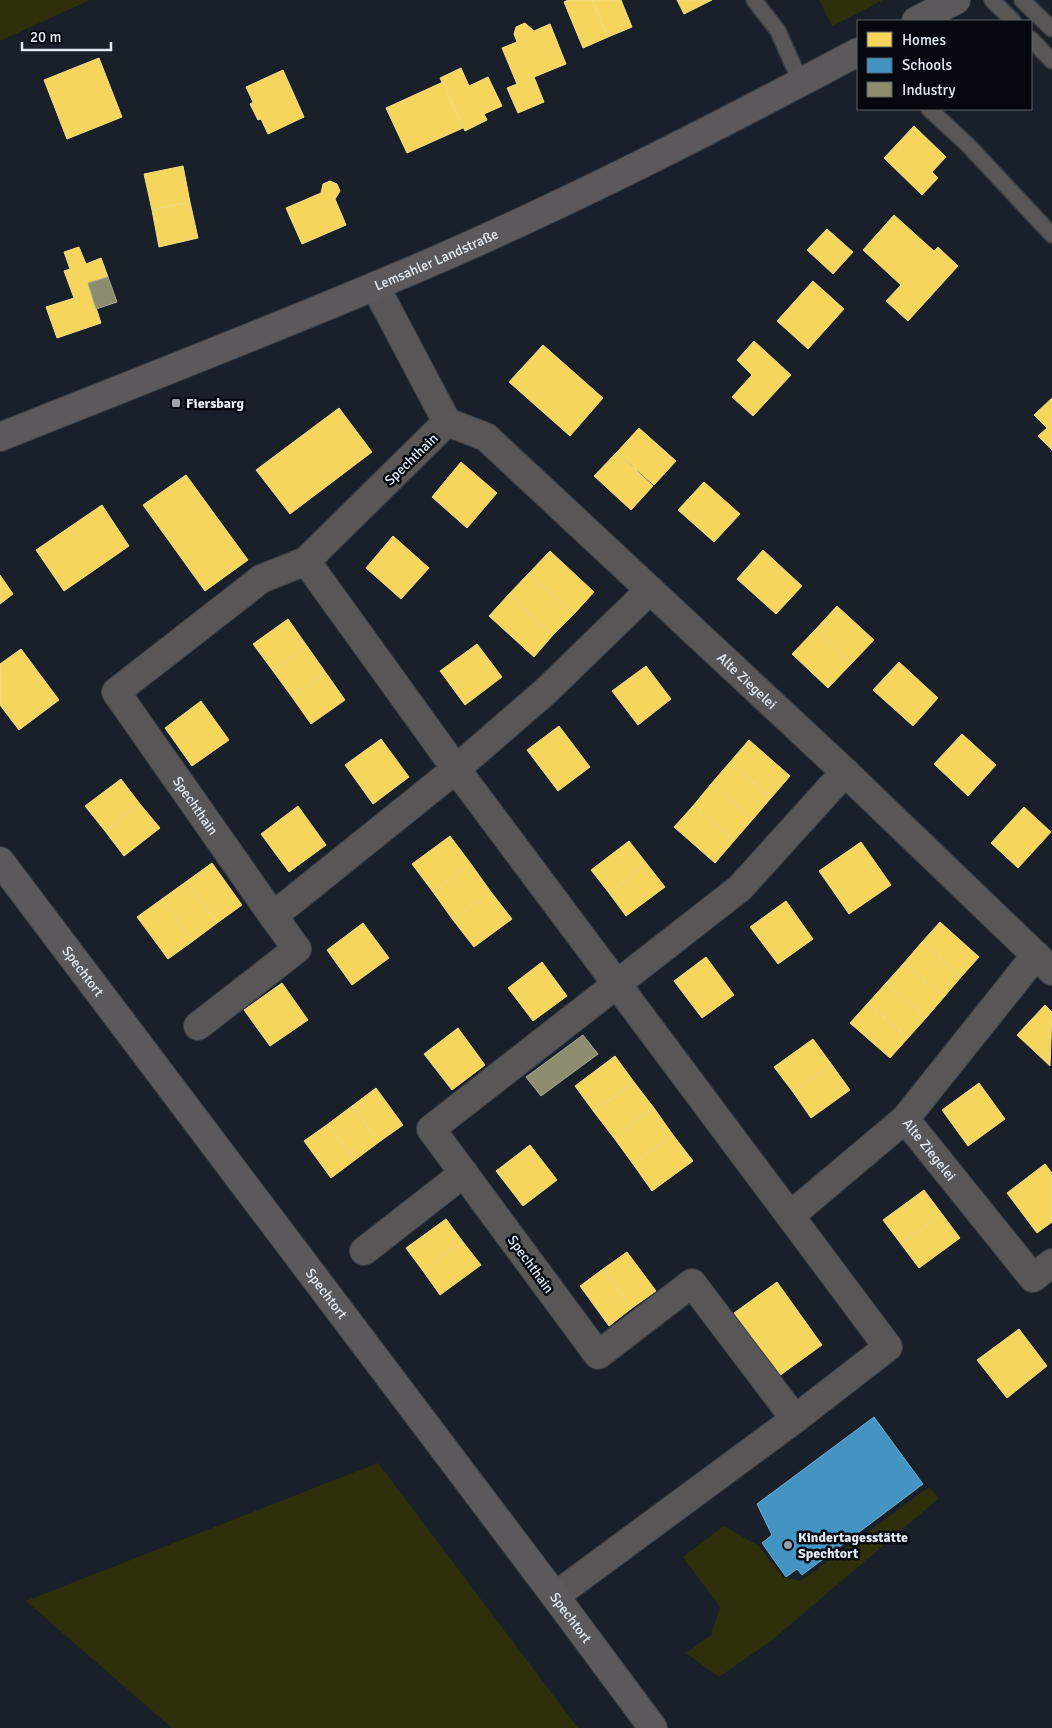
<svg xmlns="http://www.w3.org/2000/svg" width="1052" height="1728" font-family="Signika,sans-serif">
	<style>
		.green { fill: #2e300c }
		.homes { fill: #f6d55c; stroke: #f0db8a }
		.schools { fill: #4393c3; stroke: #73add2 }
		.industry { fill: #8c8c6e; stroke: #a6a896 }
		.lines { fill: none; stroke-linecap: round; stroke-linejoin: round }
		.lane-casing { stroke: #383d44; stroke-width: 18 }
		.street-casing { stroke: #383d44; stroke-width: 30 }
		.secondary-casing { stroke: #383d44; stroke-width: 30 }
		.lane { stroke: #595657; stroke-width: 15 }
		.street { stroke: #595657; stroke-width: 28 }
		.secondary { stroke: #5b595b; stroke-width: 28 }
		.poi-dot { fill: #9ca3ae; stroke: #05090f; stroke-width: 2 }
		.labels { text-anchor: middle; stroke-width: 5; stroke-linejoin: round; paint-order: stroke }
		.street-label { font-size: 14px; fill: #e2eaf5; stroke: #05090f }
		.poi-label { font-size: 14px; font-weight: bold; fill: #e2eaf5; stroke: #05090f; text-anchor: start }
	</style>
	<rect width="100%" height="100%" fill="#1a2029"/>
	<g class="green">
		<path d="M 0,0 L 90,0 L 0,41 Z"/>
		<path d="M 819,0 L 883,0 L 832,26 Z"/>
		<path d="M 378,1463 L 578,1728 L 172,1728 L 26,1601 Z"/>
		<path d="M 929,1487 L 939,1498 L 771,1641 L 719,1677 L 686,1653 L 711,1635 L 720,1607 L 683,1557 L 724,1526 L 759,1546 L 783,1577 L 801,1581 Z"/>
	</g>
	<g class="homes">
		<path d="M 568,0 L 592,0 L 608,37 L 583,48 L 564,2 Z"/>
		<path d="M 592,0 L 621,0 L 632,27 L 608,37 Z"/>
		<path d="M 677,0 L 712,0 L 684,14 Z"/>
		<path d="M 525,23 L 534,31 L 550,24 L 566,64 L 534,77 L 544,102 L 518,113 L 507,88 L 517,84 L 502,48 L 517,42 L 514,34 L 516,27 Z"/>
		<path d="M 99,58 L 122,117 L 67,139 L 44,80 Z"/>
		<path d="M 461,68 L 469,86 L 488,77 L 502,106 L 484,114 L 487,120 L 465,131 L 440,78 Z"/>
		<path d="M 283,70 L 304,117 L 268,134 L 261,119 L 258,120 L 250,104 L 253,102 L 246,87 Z"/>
		<path d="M 443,82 L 463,128 L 407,153 L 386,108 Z"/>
		<path d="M 914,126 L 946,157 L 932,172 L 938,178 L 922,195 L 884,158 Z"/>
		<path d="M 183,166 L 190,202 L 152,210 L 144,174 Z"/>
		<path d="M 330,181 L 337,184 L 340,191 L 335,199 L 346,225 L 302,244 L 286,208 L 321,193 L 323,184 Z"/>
		<path d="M 190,202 L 198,238 L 159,247 L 152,210 Z"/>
		<path d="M 894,215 L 934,251 L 938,247 L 958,266 L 908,321 L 886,301 L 901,285 L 863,250 Z"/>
		<path d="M 827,229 L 853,252 L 833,274 L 807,250 Z"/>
		<path d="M 79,247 L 86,264 L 101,258 L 108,277 L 88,283 L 101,323 L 57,338 L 46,307 L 74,298 L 64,271 L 70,269 L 64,252 Z"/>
		<path d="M 813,281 L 844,309 L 808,349 L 777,321 Z"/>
		<path d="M 754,341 L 791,375 L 753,416 L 732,397 L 752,375 L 737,360 Z"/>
		<path d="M 543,345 L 603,398 L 570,436 L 509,382 Z"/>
		<path d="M 1052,398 L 1052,450 L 1038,436 L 1047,428 L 1034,415 Z"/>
		<path d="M 339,408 L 372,452 L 290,514 L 256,470 Z"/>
		<path d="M 639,428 L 676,461 L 654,485 L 617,452 Z"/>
		<path d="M 617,452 L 653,486 L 631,510 L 594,476 Z"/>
		<path d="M 461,462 L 497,493 L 467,528 L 432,497 Z"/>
		<path d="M 186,475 L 248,560 L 205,591 L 143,505 Z"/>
		<path d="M 704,482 L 740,514 L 714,542 L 678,510 Z"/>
		<path d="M 102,505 L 129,546 L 64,591 L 36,550 Z"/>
		<path d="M 393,536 L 429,568 L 401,599 L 366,568 Z"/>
		<path d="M 763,550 L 802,586 L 776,614 L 737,579 Z"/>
		<path d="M 550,551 L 594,592 L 574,614 L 529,573 Z"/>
		<path d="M 529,573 L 574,614 L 553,635 L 509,594 Z"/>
		<path d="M 0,575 L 13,594 L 0,604 Z"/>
		<path d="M 509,594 L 553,635 L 534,657 L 489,616 Z"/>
		<path d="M 837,606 L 874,640 L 851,664 L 815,630 Z"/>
		<path d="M 288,619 L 307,646 L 273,671 L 253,644 Z"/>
		<path d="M 815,630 L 851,664 L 828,688 L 792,654 Z"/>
		<path d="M 477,644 L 502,677 L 465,705 L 440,671 Z"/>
		<path d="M 307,646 L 326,673 L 292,697 L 273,671 Z"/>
		<path d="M 21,649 L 59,700 L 19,730 L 0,705 L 0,664 Z"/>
		<path d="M 899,662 L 938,698 L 913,726 L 873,690 Z"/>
		<path d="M 646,666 L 671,699 L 638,725 L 612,691 Z"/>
		<path d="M 326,673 L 345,700 L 311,724 L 292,697 Z"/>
		<path d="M 201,701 L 229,740 L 192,766 L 165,728 Z"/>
		<path d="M 559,726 L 590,767 L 558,791 L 527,750 Z"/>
		<path d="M 962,734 L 996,765 L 968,796 L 934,764 Z"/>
		<path d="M 381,739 L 409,777 L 373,804 L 345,765 Z"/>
		<path d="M 749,740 L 790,776 L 771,798 L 730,762 Z"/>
		<path d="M 730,762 L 771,798 L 753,819 L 711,784 Z"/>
		<path d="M 121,779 L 140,804 L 105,831 L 85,806 Z"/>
		<path d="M 711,784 L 753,819 L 734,841 L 693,806 Z"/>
		<path d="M 140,804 L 160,828 L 124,856 L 105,831 Z"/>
		<path d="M 298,806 L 326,845 L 289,872 L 261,834 Z"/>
		<path d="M 693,806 L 734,841 L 715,863 L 674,827 Z"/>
		<path d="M 1024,807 L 1051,832 L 1018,868 L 991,843 Z"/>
		<path d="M 450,836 L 471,864 L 433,892 L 412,864 Z"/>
		<path d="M 629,841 L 647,864 L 609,893 L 591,870 Z"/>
		<path d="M 861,842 L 891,885 L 849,914 L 819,871 Z"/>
		<path d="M 212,863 L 242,905 L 217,923 L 187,881 Z"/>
		<path d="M 471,864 L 491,892 L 453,920 L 433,892 Z"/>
		<path d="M 647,864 L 665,887 L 626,916 L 609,893 Z"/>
		<path d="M 187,881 L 217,923 L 193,941 L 162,899 Z"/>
		<path d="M 491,892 L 512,919 L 474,947 L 453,920 Z"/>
		<path d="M 162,899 L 193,941 L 168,959 L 137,917 Z"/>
		<path d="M 786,901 L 813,939 L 778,964 L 750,927 Z"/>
		<path d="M 940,922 L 979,957 L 961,977 L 922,942 Z"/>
		<path d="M 363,923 L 389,958 L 352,985 L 327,950 Z"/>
		<path d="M 922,942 L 961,977 L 944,997 L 904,963 Z"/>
		<path d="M 706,957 L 734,995 L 702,1018 L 674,981 Z"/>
		<path d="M 542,962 L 567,996 L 533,1021 L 508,988 Z"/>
		<path d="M 904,963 L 944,997 L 926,1018 L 886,983 Z"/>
		<path d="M 282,983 L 308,1020 L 270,1046 L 244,1010 Z"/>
		<path d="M 886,983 L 926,1018 L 908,1038 L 868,1003 Z"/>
		<path d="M 868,1003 L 908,1038 L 890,1058 L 850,1023 Z"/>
		<path d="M 1045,1005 L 1052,1012 L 1050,1066 L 1017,1035 Z"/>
		<path d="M 458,1028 L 485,1065 L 452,1090 L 424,1054 Z"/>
		<path d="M 813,1039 L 832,1065 L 793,1092 L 774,1067 Z"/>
		<path d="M 615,1056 L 634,1082 L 594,1112 L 575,1086 Z"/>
		<path d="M 832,1065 L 850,1090 L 811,1118 L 793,1092 Z"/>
		<path d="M 634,1082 L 654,1108 L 614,1138 L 594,1112 Z"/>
		<path d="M 979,1083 L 1005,1119 L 968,1146 L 942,1110 Z"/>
		<path d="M 376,1088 L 403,1125 L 379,1142 L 352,1106 Z"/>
		<path d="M 352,1106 L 379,1142 L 355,1160 L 328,1124 Z"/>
		<path d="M 654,1108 L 673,1135 L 633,1164 L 614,1138 Z"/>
		<path d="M 328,1124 L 355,1160 L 331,1178 L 304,1141 Z"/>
		<path d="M 673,1135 L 693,1161 L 652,1191 L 633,1164 Z"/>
		<path d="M 530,1145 L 557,1180 L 523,1206 L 496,1171 Z"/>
		<path d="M 1045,1164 L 1052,1173 L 1052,1222 L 1037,1233 L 1007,1193 Z"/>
		<path d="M 924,1190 L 942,1214 L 901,1244 L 883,1220 Z"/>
		<path d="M 942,1214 L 960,1238 L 919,1268 L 901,1244 Z"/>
		<path d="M 446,1219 L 463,1242 L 423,1271 L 406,1248 Z"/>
		<path d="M 463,1242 L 481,1265 L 440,1295 L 423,1271 Z"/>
		<path d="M 627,1252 L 656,1291 L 632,1308 L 603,1269 Z"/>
		<path d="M 603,1269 L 632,1308 L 609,1326 L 580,1286 Z"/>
		<path d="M 777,1282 L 822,1345 L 779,1376 L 734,1313 Z"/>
		<path d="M 1019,1329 L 1047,1366 L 1007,1398 L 977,1360 Z"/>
	</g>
	<path class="schools" d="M 874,1417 L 923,1484 L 802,1575 L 797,1569 L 786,1577 L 762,1543 L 772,1535 L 757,1504 Z"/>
	<g class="industry">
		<path d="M 108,277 L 117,302 L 96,309 L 88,283 Z"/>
		<path d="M 583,1035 L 598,1054 L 541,1096 L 526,1077 Z"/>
	</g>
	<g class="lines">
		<defs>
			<g id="lane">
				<path d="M 754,0 L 778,31 L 801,83"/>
				<path d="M 992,0 L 1013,21"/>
				<path d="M 1022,0 L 1052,29"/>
				<path d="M 1031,39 L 1052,61"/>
				<path d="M 929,109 L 968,145 L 1052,235"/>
			</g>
			<g id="street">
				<path d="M 375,286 L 447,422 L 306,561 L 456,769 L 888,1347 L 795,1419 L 555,1596"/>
				<path id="s1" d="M 447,422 L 486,437 L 845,772 L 1052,971"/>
				<path id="s2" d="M 306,561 L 261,579 L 116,692 L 273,916 L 456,769 L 546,691 L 650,590"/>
				<path id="s3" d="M 1036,955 L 905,1119 L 1033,1278 L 1052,1263"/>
				<path d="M 198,1026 L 297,949 L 273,916"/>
				<path d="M 791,1215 L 905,1119"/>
				<path d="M 364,1251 L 464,1173"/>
				<path d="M 795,1419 L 692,1283 L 598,1355 L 431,1129 L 740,888 L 845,772"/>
			</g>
			<g id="secondary">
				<path d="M 916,21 L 956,0"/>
				<path id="s4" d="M 0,437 C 145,379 291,323 434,261 C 579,198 719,126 858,52"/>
				<path id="s5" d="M 0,861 L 555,1596 L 653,1728"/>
			</g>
		</defs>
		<use href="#lane" class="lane-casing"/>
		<use href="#street" class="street-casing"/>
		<use href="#secondary" class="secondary-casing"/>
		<use href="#lane" class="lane"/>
		<use href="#street" class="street"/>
		<use href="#secondary" class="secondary"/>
	</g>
	<g class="poi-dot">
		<rect x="171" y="398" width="10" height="10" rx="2.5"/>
		<circle cx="788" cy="1545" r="5"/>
	</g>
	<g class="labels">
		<g class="street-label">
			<text dy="5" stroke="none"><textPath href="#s4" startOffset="471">Lemsahler Landstraße</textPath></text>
			<text transform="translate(411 459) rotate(-44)" y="5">Spechthain</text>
			<text dy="5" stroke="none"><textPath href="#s1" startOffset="399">Alte Ziegelei</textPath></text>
			<text dy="5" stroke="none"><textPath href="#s2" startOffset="371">Spechthain</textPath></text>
			<text dy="5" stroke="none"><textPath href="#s5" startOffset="138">Spechtort</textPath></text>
			<text dy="5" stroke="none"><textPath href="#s3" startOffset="249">Alte Ziegelei</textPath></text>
			<text transform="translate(531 1264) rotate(54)" y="5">Spechthain</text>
			<text dy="5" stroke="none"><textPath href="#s5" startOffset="542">Spechtort</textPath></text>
			<text dy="5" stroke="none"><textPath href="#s5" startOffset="948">Spechtort</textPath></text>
		</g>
		<g class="poi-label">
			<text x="186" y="408">Fiersbarg</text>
			<text x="798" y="1542">Kindertagesstätte<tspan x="798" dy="16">Spechtort</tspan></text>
		</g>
	</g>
	<rect x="857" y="20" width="175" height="90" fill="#05090f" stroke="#5d636b"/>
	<rect x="867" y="32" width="25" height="15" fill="#f6d55c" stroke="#5d636b"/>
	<text x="902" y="45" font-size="15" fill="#e2eaf5">Homes</text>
	<rect x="867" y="58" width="25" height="15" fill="#4393c3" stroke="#5d636b"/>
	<text x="902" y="70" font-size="15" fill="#e2eaf5">Schools</text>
	<rect x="867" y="82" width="25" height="15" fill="#8c8c6e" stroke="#5d636b"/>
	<text x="902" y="95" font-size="15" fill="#e2eaf5">Industry</text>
	<path d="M22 42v8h89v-8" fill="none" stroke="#e2eaf5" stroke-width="2.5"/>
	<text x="30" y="42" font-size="15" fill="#e2eaf5" stroke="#05090f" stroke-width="4" paint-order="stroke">20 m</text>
</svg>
